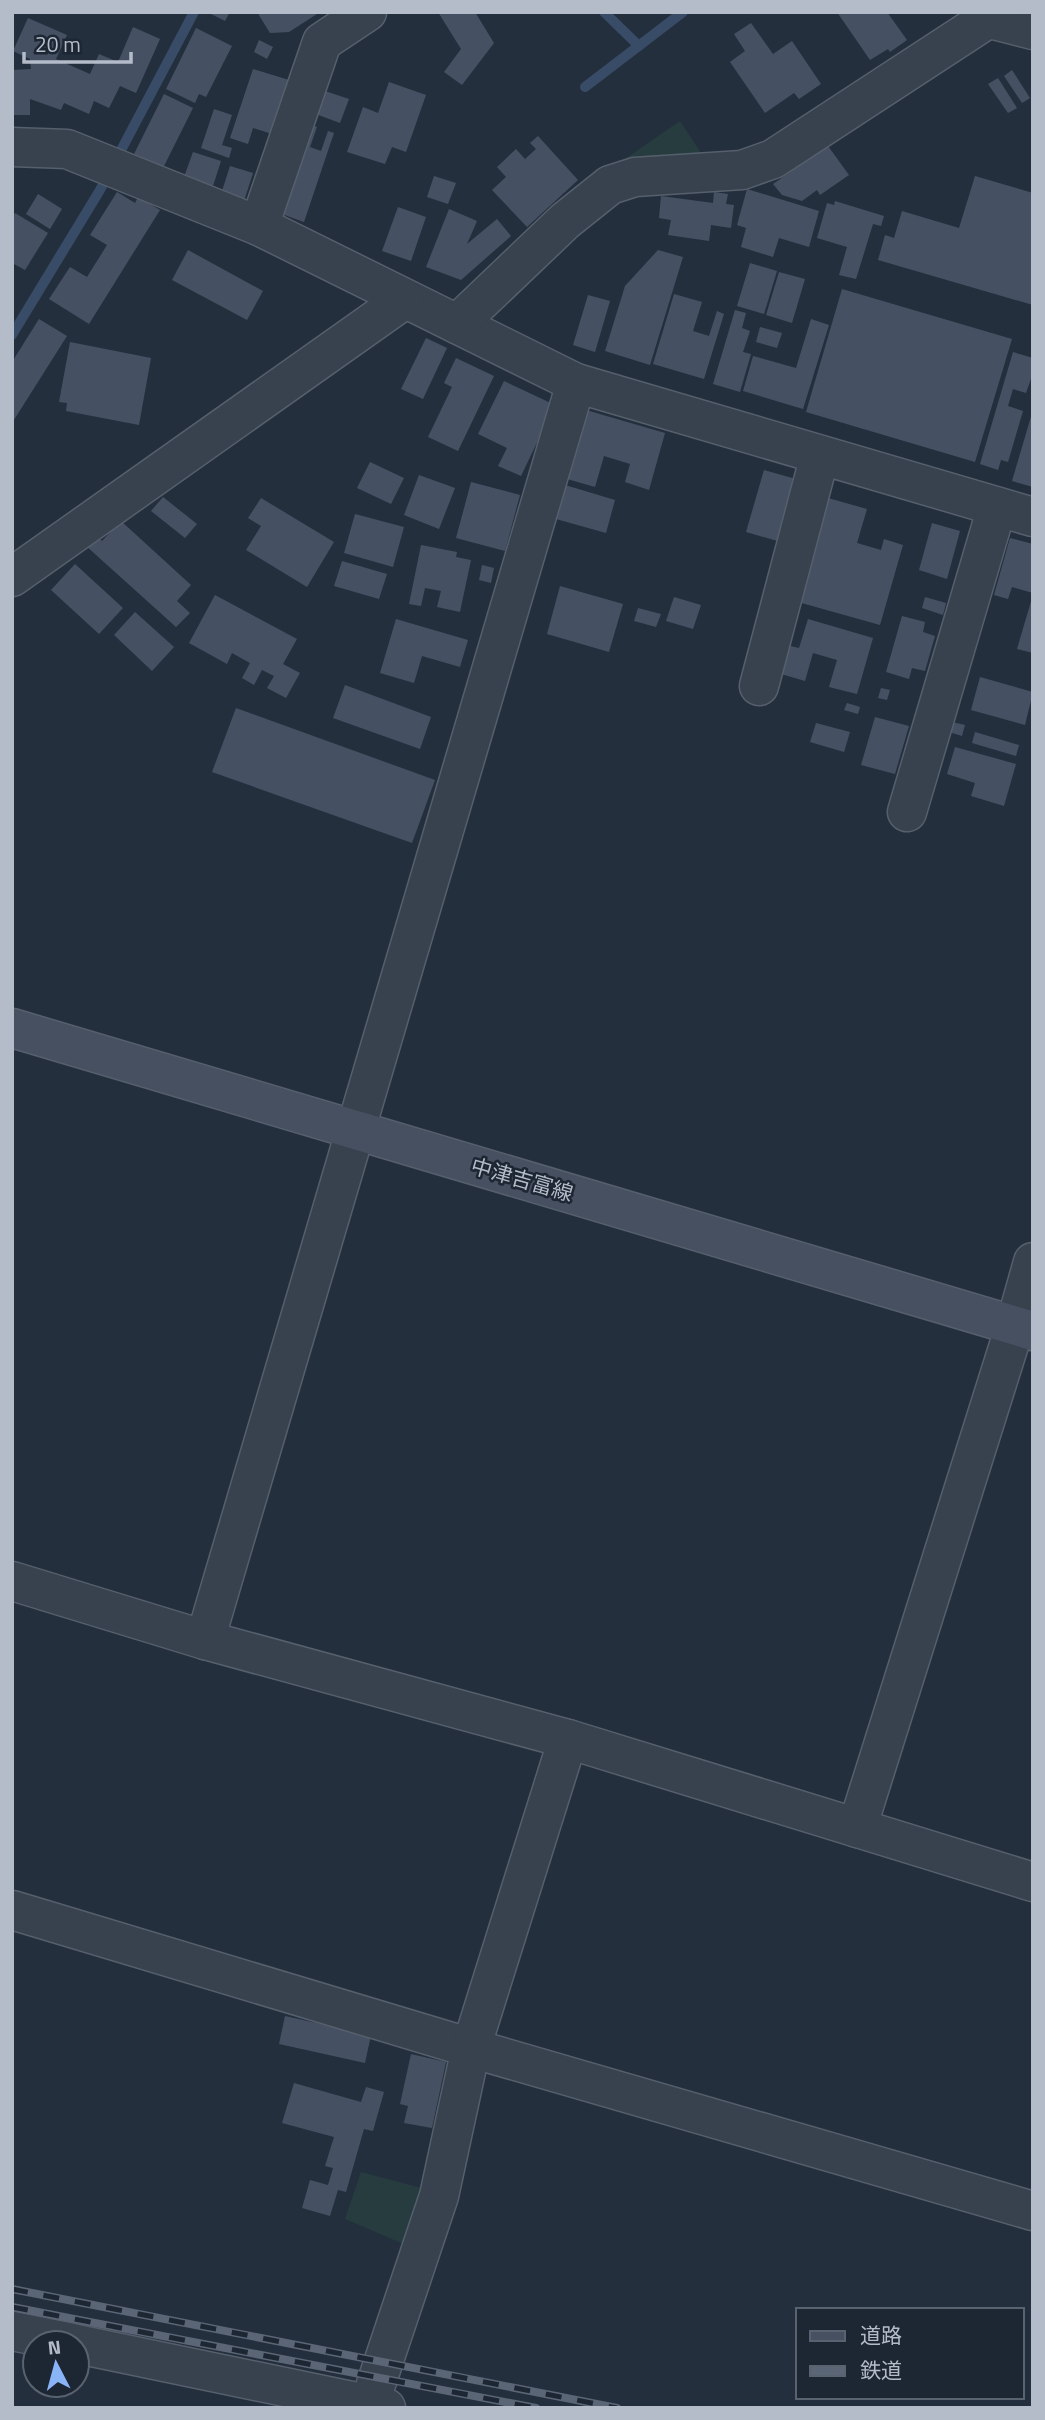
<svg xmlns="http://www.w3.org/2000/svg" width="1045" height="2420" font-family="'Titillium Web','Noto Sans JP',sans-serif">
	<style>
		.green { fill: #263c3f }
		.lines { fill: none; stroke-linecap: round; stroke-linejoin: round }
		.stream { stroke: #394c67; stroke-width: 10 }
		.building { fill: #455162 }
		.street-casing { stroke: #565f6c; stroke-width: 41 }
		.secondary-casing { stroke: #565f6c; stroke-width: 41 }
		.street { stroke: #38414e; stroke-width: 38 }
		.secondary { stroke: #465061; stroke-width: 38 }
		.rail-casing { stroke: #5a6575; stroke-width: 8 }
		.rail { stroke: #1d2633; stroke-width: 5; stroke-dasharray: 16; stroke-linecap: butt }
		.labels { text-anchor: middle; stroke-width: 5; stroke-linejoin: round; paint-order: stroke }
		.street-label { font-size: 21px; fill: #b4bcc9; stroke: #1d2633 }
	</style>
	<rect width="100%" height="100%" fill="#242f3e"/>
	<g class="green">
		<path d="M 680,121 L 703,156 L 645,156 L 619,163 Z"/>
		<path d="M 361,2172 L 425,2189 L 408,2246 L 345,2219 Z"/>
	</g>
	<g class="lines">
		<g class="stream">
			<path d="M 604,12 L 639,46"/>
			<path d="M 585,87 L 683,12"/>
			<path d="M 12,335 L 100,190 L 194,12"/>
		</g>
	</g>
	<g class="building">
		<path d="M 207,12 L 230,12 L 225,21 Z"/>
		<path d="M 257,12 L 320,12 L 289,32 L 270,33 Z"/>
		<path d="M 438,12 L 475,12 L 494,43 L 462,85 L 444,72 L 461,49 Z"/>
		<path d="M 837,12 L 887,12 L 907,40 L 890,52 L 888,49 L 870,60 Z"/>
		<path d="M 28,18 L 67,35 L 56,59 L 90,74 L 99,54 L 118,62 L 133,27 L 160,39 L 136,93 L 120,86 L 109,108 L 94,101 L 89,114 L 64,103 L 61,110 L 30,99 L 30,115 L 12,115 L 12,70 L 31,69 L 30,59 L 13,51 Z"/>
		<path d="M 751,23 L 773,54 L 792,41 L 821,84 L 799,99 L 794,93 L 765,113 L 730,62 L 745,51 L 734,34 Z"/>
		<path d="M 196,28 L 232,46 L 206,97 L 199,94 L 195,103 L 166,89 Z"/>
		<path d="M 259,40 L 273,47 L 267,59 L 254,52 Z"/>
		<path d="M 253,69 L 289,80 L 272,134 L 253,128 L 248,144 L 230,138 Z"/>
		<path d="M 1012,70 L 1030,98 L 1022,103 L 1004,76 Z"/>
		<path d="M 998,78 L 1017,108 L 1008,113 L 988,84 Z"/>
		<path d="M 389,82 L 426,95 L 406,152 L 392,147 L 385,164 L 347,152 L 363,107 L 378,113 Z"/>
		<path d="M 322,90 L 349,99 L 340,123 L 313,113 Z"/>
		<path d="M 164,94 L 193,108 L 163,168 L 134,154 Z"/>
		<path d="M 214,109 L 232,115 L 222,145 L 232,148 L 229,158 L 201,148 Z"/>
		<path d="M 309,124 L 317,127 L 310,147 L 321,151 L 328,131 L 334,133 L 304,222 L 279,213 Z"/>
		<path d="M 538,136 L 578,180 L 527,227 L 492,190 L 506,177 L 497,167 L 516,149 L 525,159 L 536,149 L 530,143 Z"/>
		<path d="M 828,146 L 849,175 L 820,195 L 817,190 L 802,201 L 782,195 L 773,184 Z"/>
		<path d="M 193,152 L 221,161 L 213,186 L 184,177 Z"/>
		<path d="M 230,166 L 253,173 L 244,201 L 221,194 Z"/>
		<path d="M 434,176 L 456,183 L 448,204 L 427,197 Z"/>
		<path d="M 975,176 L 1033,193 L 1033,305 L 878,260 L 885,235 L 894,238 L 902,211 L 959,228 Z"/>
		<path d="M 747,189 L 819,211 L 809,247 L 779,238 L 773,257 L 741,247 L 746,228 L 737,225 Z"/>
		<path d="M 117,192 L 135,203 L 138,197 L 160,210 L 89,324 L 49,299 L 70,267 L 87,277 L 107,245 L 90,235 Z"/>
		<path d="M 714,192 L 728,194 L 726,204 L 734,205 L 731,228 L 711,225 L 709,241 L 668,235 L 671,220 L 659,218 L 661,196 L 713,203 Z"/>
		<path d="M 38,194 L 62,209 L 50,229 L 26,214 Z"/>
		<path d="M 835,201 L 884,216 L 881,226 L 873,224 L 856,279 L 839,275 L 847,247 L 817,238 L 827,203 L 834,205 Z"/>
		<path d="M 398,207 L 426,217 L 411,261 L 382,251 Z"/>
		<path d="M 449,209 L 477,221 L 467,244 L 497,219 L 511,236 L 461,280 L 426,267 Z"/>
		<path d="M 15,213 L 48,233 L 25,270 L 12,263 L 12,218 Z"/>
		<path d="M 188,250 L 263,291 L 247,320 L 172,280 Z"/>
		<path d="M 658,250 L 683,257 L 650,365 L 605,351 L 625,286 Z"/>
		<path d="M 750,263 L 777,271 L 764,314 L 737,306 Z"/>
		<path d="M 779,272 L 805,279 L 792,323 L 766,315 Z"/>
		<path d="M 842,289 L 1012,339 L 975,462 L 806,412 Z"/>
		<path d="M 674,294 L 702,302 L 693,331 L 709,336 L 717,311 L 724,314 L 704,379 L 653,364 Z"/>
		<path d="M 588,295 L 610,301 L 595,352 L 573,345 Z"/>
		<path d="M 735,310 L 746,313 L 742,328 L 750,331 L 743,352 L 751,354 L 740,392 L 713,384 Z"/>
		<path d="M 39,319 L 67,336 L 12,423 L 12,362 Z"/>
		<path d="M 811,319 L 829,325 L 803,409 L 743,391 L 753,356 L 796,368 Z"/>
		<path d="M 760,327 L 782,333 L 777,348 L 756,342 Z"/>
		<path d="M 426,338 L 447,348 L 423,399 L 401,389 Z"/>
		<path d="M 70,342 L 151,358 L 139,425 L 66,411 L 67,403 L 59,402 Z"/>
		<path d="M 1013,352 L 1033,358 L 1033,373 L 1026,393 L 1013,389 L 1008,406 L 1023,411 L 1008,462 L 1001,460 L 998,470 L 980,464 Z"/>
		<path d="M 456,358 L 494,376 L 458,451 L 428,437 L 452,387 L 444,383 Z"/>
		<path d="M 504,381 L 555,405 L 521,476 L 498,466 L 507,448 L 478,434 Z"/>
		<path d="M 586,410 L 665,433 L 649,490 L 625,482 L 630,464 L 604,456 L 595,487 L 567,479 Z"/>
		<path d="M 1032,413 L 1033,413 L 1033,487 L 1012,481 Z"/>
		<path d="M 370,462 L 404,478 L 391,504 L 357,488 Z"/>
		<path d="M 764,470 L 799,480 L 781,542 L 746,532 Z"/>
		<path d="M 419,475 L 455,488 L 439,529 L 404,515 Z"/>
		<path d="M 471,482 L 520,495 L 505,551 L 456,538 Z"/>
		<path d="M 565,485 L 615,500 L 606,533 L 556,519 Z"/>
		<path d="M 163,497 L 197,524 L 185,538 L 151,511 Z"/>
		<path d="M 261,498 L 334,542 L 307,587 L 246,550 L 261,526 L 248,518 Z"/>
		<path d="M 828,498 L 867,509 L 857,543 L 881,550 L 884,539 L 903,545 L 880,625 L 798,602 Z"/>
		<path d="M 355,514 L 404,527 L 393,567 L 344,553 Z"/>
		<path d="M 121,521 L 191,585 L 177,601 L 190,613 L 176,627 L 85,545 L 95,535 L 102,541 Z"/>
		<path d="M 932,523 L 960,531 L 947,579 L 919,570 Z"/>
		<path d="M 1010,538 L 1033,544 L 1033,593 L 1012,587 L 1008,599 L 994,595 Z"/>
		<path d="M 421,545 L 457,552 L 456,557 L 471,560 L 460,612 L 437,607 L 441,591 L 425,588 L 421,606 L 409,604 Z"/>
		<path d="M 342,561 L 387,574 L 379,599 L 334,586 Z"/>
		<path d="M 75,564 L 123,608 L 99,634 L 51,590 Z"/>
		<path d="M 482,565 L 494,568 L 491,583 L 479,580 Z"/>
		<path d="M 560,586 L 623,604 L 609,652 L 547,634 Z"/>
		<path d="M 215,595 L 297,639 L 283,664 L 300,673 L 286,698 L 267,688 L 274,676 L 262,670 L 254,685 L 242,678 L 250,663 L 232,653 L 227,664 L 189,643 Z"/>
		<path d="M 674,597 L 701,605 L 693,629 L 666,621 Z"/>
		<path d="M 925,597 L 946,603 L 943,615 L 922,608 Z"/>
		<path d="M 1032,598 L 1033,598 L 1033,653 L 1017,649 Z"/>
		<path d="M 638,608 L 661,614 L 656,627 L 634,621 Z"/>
		<path d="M 135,612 L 174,647 L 152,671 L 114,635 Z"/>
		<path d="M 902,616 L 925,622 L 923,632 L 935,636 L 925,671 L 912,668 L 909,679 L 886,672 Z"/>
		<path d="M 396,619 L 468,640 L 460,667 L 422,656 L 414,683 L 380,673 Z"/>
		<path d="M 808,619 L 873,638 L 857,694 L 829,687 L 837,660 L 813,653 L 805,681 L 781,674 L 790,646 L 799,648 Z"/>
		<path d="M 980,677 L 1033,692 L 1025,725 L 971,710 Z"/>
		<path d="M 345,685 L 431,717 L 420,749 L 333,718 Z"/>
		<path d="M 881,688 L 890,690 L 887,700 L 878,698 Z"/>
		<path d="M 847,703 L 860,707 L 858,714 L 844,710 Z"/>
		<path d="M 236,708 L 435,780 L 412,843 L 212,772 Z"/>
		<path d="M 875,717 L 909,726 L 895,774 L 861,765 Z"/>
		<path d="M 952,722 L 965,725 L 962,736 L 949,732 Z"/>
		<path d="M 816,723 L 850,732 L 844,752 L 810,742 Z"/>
		<path d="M 975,732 L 1019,745 L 1016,756 L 972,743 Z"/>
		<path d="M 955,747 L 1016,764 L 1004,806 L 971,796 L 975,783 L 947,774 Z"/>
		<path d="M 285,2016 L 371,2035 L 365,2063 L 279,2044 Z"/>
		<path d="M 411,2054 L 446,2062 L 432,2128 L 404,2123 L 408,2106 L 400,2104 Z"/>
		<path d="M 294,2083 L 361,2102 L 366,2087 L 384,2092 L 373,2131 L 364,2129 L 346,2192 L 338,2190 L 330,2216 L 302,2208 L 310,2180 L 328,2185 L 333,2168 L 325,2166 L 334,2137 L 282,2123 Z"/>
	</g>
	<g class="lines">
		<defs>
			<g id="street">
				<path d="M 990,19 L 1033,30"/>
				<path d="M 12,147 L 67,149 L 259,226 L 576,383 L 1033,517"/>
				<path d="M 259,226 L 322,42 L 367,12"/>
				<path d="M 457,324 L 565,221 L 610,185 L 635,177 L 742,170 L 773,159 L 998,12"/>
				<path d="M 12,577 L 405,299"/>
				<path d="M 759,686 L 820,455"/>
				<path d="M 907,812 L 997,507"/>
				<path d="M 12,1581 L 205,1640 L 568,1739 L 1033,1882"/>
				<path d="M 205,1640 L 576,383"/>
				<path d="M 857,1828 L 1015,1326 L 1033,1262"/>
				<path d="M 12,1910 L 471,2048 L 1033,2211"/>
				<path d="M 12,2331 L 72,2343"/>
				<path d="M 77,2344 L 386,2408"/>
				<path d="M 368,2408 L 439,2196 L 471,2048 L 568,1739"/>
			</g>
			<path id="secondary" d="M 12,1028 L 1033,1331"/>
		</defs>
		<use href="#street" class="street-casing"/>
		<use href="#secondary" class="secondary-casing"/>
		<use href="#street" class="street"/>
		<use href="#secondary" class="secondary"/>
		<defs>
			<g id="rail">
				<path d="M 12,2289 L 617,2408"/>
				<path d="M 12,2307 L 536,2408"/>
			</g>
		</defs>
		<use href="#rail" class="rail-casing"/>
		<use href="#rail" class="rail"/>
	</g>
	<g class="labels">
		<g class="street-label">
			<text transform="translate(522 1180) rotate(16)" y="7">中津吉富線</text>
		</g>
	</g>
	<rect width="1045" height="2420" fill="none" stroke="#b4bcc9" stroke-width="28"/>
	<rect x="796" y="2308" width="228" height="91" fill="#1d2633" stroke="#59626f" stroke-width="2"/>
	<rect x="810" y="2331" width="35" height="10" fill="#465061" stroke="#59626f" stroke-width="2"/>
	<text x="860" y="2343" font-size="21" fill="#b4bcc9">道路</text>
	<rect x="810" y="2366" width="35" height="10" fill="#5a6575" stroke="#59626f" stroke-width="2"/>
	<text x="860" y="2378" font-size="21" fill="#b4bcc9">鉄道</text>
	<g transform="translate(56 2364) rotate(354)"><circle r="33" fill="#1d2633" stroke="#59626f" stroke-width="2"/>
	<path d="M0-5L12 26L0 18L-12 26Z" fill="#8ab4f8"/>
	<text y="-10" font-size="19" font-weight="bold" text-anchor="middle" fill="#b4bcc9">N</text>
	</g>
	<path d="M24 52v10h107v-10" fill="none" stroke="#b4bcc9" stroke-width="3.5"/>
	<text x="35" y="52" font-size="21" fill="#b4bcc9" stroke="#1d2633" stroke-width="5" paint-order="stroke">20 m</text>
</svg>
